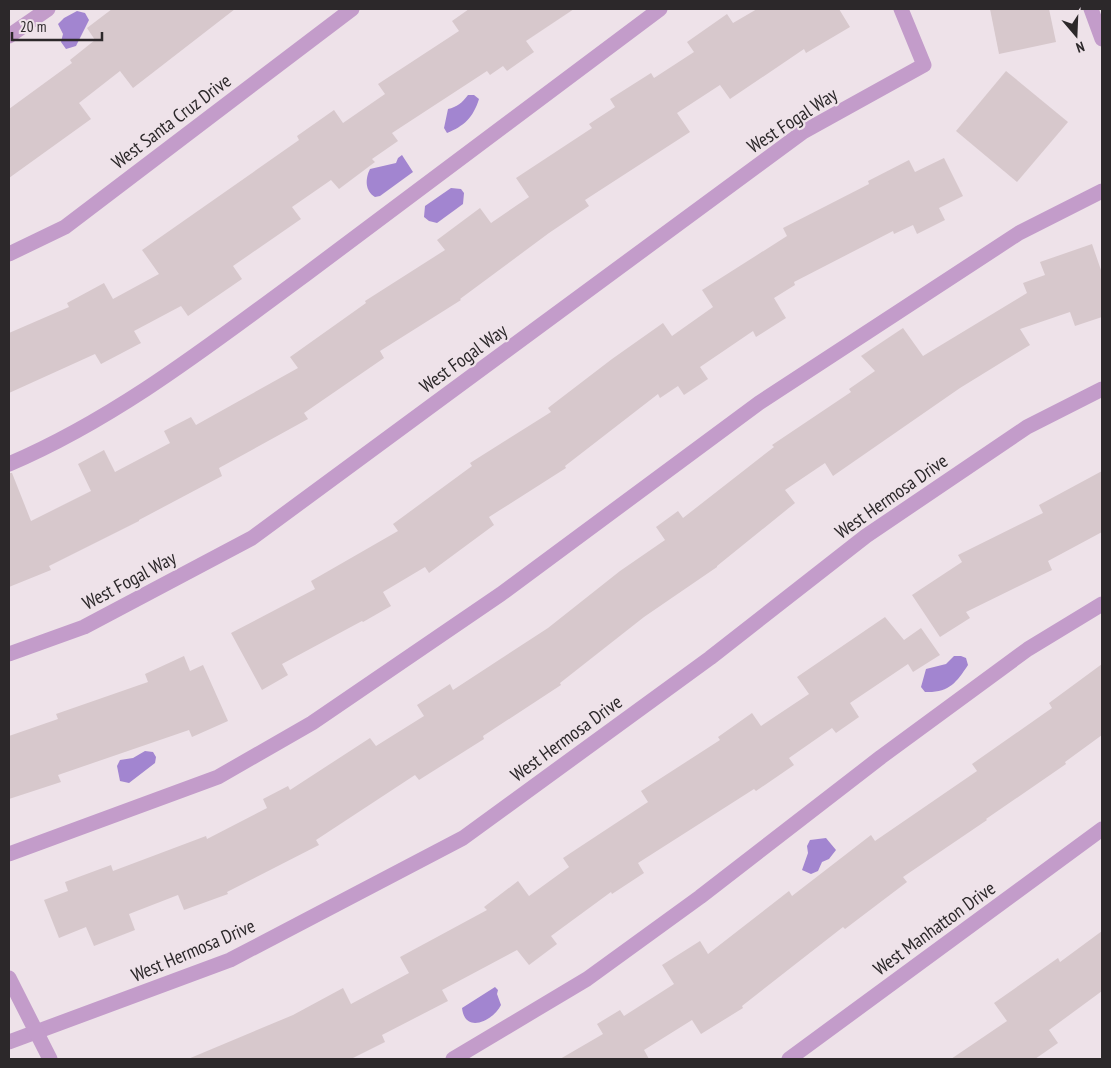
<svg xmlns="http://www.w3.org/2000/svg" width="1111" height="1068" font-family="'PT Sans Narrow',sans-serif">
	<style>
		.water { fill: #a285d0 }
		.building { fill: #d7c8cc }
		.lines { fill: none; stroke-linecap: round; stroke-linejoin: round }
		.service { stroke: #c39cca; stroke-width: 15 }
		.minor { stroke: #c39cca; stroke-width: 15 }
		.tertiary { stroke: #c39cca; stroke-width: 15 }
		.labels { text-anchor: middle; stroke-width: 4.5; stroke-linejoin: round; paint-order: stroke }
		.street-label { font-size: 19px; fill: #2c282a; stroke: #eee2e9 }
	</style>
	<rect width="100%" height="100%" fill="#eee2e9"/>
	<g class="water">
		<path d="M 77,11 L 85,13 L 89,20 L 76,46 L 66,49 L 61,42 L 63,34 L 58,24 L 64,18 Z"/>
		<path d="M 468,95 L 474,95 L 479,99 C 473,118 464,126 447,133 L 444,128 L 448,109 C 457,107 462,103 468,95 Z"/>
		<path d="M 402,155 L 413,172 L 380,196 L 375,197 C 365,191 365,179 370,169 L 396,163 L 398,158 Z"/>
		<path d="M 451,188 L 461,189 L 464,193 L 463,204 L 437,223 L 429,221 L 424,217 L 425,206 Z"/>
		<path d="M 954,656 L 961,656 L 966,658 L 968,665 C 956,683 949,693 925,692 L 921,687 L 926,669 L 946,664 Z"/>
		<path d="M 145,751 L 153,752 L 156,757 L 155,763 L 129,783 L 120,781 L 117,766 L 120,760 L 133,758 Z"/>
		<path d="M 826,838 L 836,850 L 829,859 L 822,862 L 818,871 L 811,874 L 802,870 L 808,853 L 807,846 L 810,840 Z"/>
		<path d="M 495,987 L 498,990 L 497,994 L 501,1005 C 494,1020 465,1035 462,1008 Z"/>
	</g>
	<g class="building">
		<path d="M 112,9 L 235,9 L 133,88 L 120,71 L 79,103 L 91,119 L 9,178 L 9,109 L 72,63 L 70,60 L 95,40 L 87,28 Z"/>
		<path d="M 469,9 L 574,9 L 526,41 L 534,52 L 507,71 L 503,66 L 490,75 L 487,71 L 392,133 L 398,141 L 372,159 L 375,162 L 339,189 L 331,180 L 292,207 L 301,219 L 233,266 L 242,279 L 188,316 L 181,306 L 134,331 L 141,343 L 101,364 L 95,354 L 9,393 L 9,333 L 69,307 L 67,303 L 104,283 L 113,299 L 159,274 L 142,250 L 299,140 L 297,136 L 334,110 L 343,123 L 385,94 L 378,84 L 459,31 L 452,21 Z"/>
		<path d="M 757,9 L 839,9 L 850,27 L 806,53 L 804,49 L 730,99 L 720,85 L 677,113 L 690,132 L 585,200 L 589,206 L 549,233 L 460,299 L 461,300 L 380,351 L 384,358 L 304,413 L 308,419 L 219,468 L 222,476 L 139,520 L 139,521 L 49,566 L 51,570 L 9,587 L 9,473 L 12,473 L 31,521 L 91,491 L 78,464 L 104,450 L 115,472 L 170,443 L 164,431 L 191,417 L 196,425 L 298,368 L 290,357 L 366,303 L 365,301 L 445,250 L 437,240 L 480,208 L 491,223 L 529,197 L 516,178 L 592,128 L 589,124 L 615,107 L 610,99 L 651,73 L 654,78 L 694,52 L 687,42 L 727,14 L 733,23 Z"/>
		<path d="M 990,9 L 1049,9 L 1056,42 L 999,54 Z"/>
		<path d="M 1006,71 L 1068,122 L 1017,182 L 956,131 Z"/>
		<path d="M 944,158 L 963,196 L 939,208 L 945,220 L 917,234 L 913,225 L 894,234 L 893,231 L 794,282 L 795,285 L 774,298 L 786,318 L 756,337 L 753,331 L 700,367 L 708,379 L 684,395 L 678,386 L 660,398 L 658,394 L 565,466 L 566,468 L 489,517 L 494,525 L 429,573 L 425,567 L 383,592 L 391,606 L 363,622 L 362,621 L 282,664 L 288,675 L 262,690 L 231,633 L 315,589 L 311,581 L 398,531 L 393,524 L 472,466 L 470,463 L 551,412 L 548,408 L 612,359 L 663,323 L 672,336 L 713,307 L 702,290 L 787,236 L 783,228 L 869,184 L 868,181 L 909,160 L 915,172 Z"/>
		<path d="M 1092,244 L 1102,273 L 1102,317 L 1075,326 L 1070,312 L 1020,329 L 1030,345 L 960,388 L 833,476 L 825,463 L 785,490 L 795,503 L 717,566 L 717,567 L 644,617 L 560,683 L 561,685 L 483,736 L 484,739 L 419,780 L 415,775 L 316,840 L 319,845 L 227,892 L 228,894 L 184,910 L 178,895 L 129,914 L 135,930 L 94,946 L 86,927 L 59,938 L 44,900 L 68,891 L 65,882 L 111,865 L 113,871 L 206,836 L 207,839 L 267,808 L 263,799 L 288,786 L 290,790 L 370,738 L 376,746 L 424,716 L 417,705 L 450,684 L 453,690 L 548,628 L 620,571 L 665,540 L 656,527 L 678,511 L 683,518 L 774,447 L 772,445 L 851,392 L 849,389 L 875,371 L 861,356 L 903,328 L 923,356 L 1027,293 L 1023,283 L 1045,275 L 1040,262 Z"/>
		<path d="M 1102,471 L 1102,532 L 1048,561 L 1052,570 L 966,612 L 970,618 L 940,637 L 912,595 L 962,562 L 958,555 L 1043,513 L 1039,505 Z"/>
		<path d="M 885,617 L 904,640 L 921,628 L 940,655 L 913,672 L 908,664 L 850,703 L 859,717 L 836,733 L 832,728 L 789,758 L 794,765 L 756,791 L 754,789 L 638,863 L 644,873 L 612,894 L 611,892 L 551,936 L 557,944 L 529,965 L 517,950 L 442,990 L 448,1001 L 382,1035 L 385,1042 L 351,1059 L 188,1059 L 293,1015 L 343,988 L 351,1004 L 409,973 L 400,957 L 487,910 L 484,907 L 518,881 L 529,896 L 569,867 L 563,858 L 648,802 L 641,791 L 720,740 L 718,737 L 752,713 L 761,726 L 809,694 L 797,677 Z"/>
		<path d="M 184,656 L 190,671 L 203,665 L 228,721 L 192,737 L 189,730 L 58,775 L 61,782 L 9,799 L 9,736 L 58,719 L 56,714 L 148,682 L 145,674 Z"/>
		<path d="M 1102,664 L 1102,735 L 1065,762 L 1066,764 L 986,819 L 987,820 L 903,877 L 907,882 L 845,929 L 843,927 L 742,1006 L 743,1008 L 701,1034 L 692,1020 L 644,1050 L 649,1059 L 560,1059 L 603,1034 L 597,1024 L 620,1010 L 624,1016 L 674,984 L 662,965 L 700,941 L 708,954 L 789,891 L 792,896 L 871,835 L 875,841 L 977,771 L 972,764 L 1052,708 L 1049,703 Z"/>
		<path d="M 1102,931 L 1102,991 L 1049,1030 L 1058,1043 L 1035,1059 L 951,1059 L 1007,1021 L 994,1003 L 1058,958 L 1060,962 Z"/>
	</g>
	<g class="lines">
		<g class="service">
			<path d="M 1091,9 L 1102,39"/>
			<path d="M 9,36 L 48,9"/>
			<path d="M 9,464 C 117,418 211,344 305,275 C 424,187 542,98 660,9"/>
			<path d="M 9,854 L 218,777 L 312,723 L 501,594 L 759,403 L 1019,233 L 1102,191"/>
			<path d="M 453,1059 L 587,979 L 700,897 L 881,757 L 1028,649 L 1102,604"/>
		</g>
		<g class="minor">
			<path d="M 9,254 L 65,227 L 352,9"/>
			<path d="M 9,654 L 84,627 L 252,538 L 803,132 L 924,65 L 901,9"/>
			<path d="M 9,1042 L 230,960 L 463,838 L 710,658 L 866,536 L 1027,427 L 1102,389"/>
			<path d="M 789,1059 L 1102,829"/>
		</g>
		<path class="tertiary" d="M 9,978 L 50,1059"/>
	</g>
	<g class="labels">
		<g class="street-label">
			<text transform="translate(792 120) rotate(-33)" y="7">West Fogal Way</text>
			<text transform="translate(171 121) rotate(-37)" y="7">West Santa Cruz Drive</text>
			<text transform="translate(463 358) rotate(-36)" y="7">West Fogal Way</text>
			<text transform="translate(891 496) rotate(-35)" y="7">West Hermosa Drive</text>
			<text transform="translate(129 580) rotate(-28)" y="7">West Fogal Way</text>
			<text transform="translate(566 738) rotate(-36)" y="7">West Hermosa Drive</text>
			<text transform="translate(934 928) rotate(-36)" y="7">West Manhatton Drive</text>
			<text transform="translate(193 950) rotate(-23)" y="7">West Hermosa Drive</text>
		</g>
	</g>
	<rect width="1111" height="1068" fill="none" stroke="#2c282a" stroke-width="20"/>
	<g transform="translate(1076 35) rotate(161)" stroke="#eee2e9" stroke-width="4" paint-order="stroke">
	<path d="M0-4L9 19L0 12L-9 19Z" fill="#2c282a"/>
	<text y="-8" font-size="14" font-weight="bold" text-anchor="middle" fill="#2c282a">N</text>
	</g>
	<path d="M12 32v8h90v-8" fill="none" stroke="#2c282a" stroke-width="2.5"/>
	<text x="20" y="32" font-size="15" fill="#2c282a" stroke="#eee2e9" stroke-width="4" paint-order="stroke">20 m</text>
</svg>
